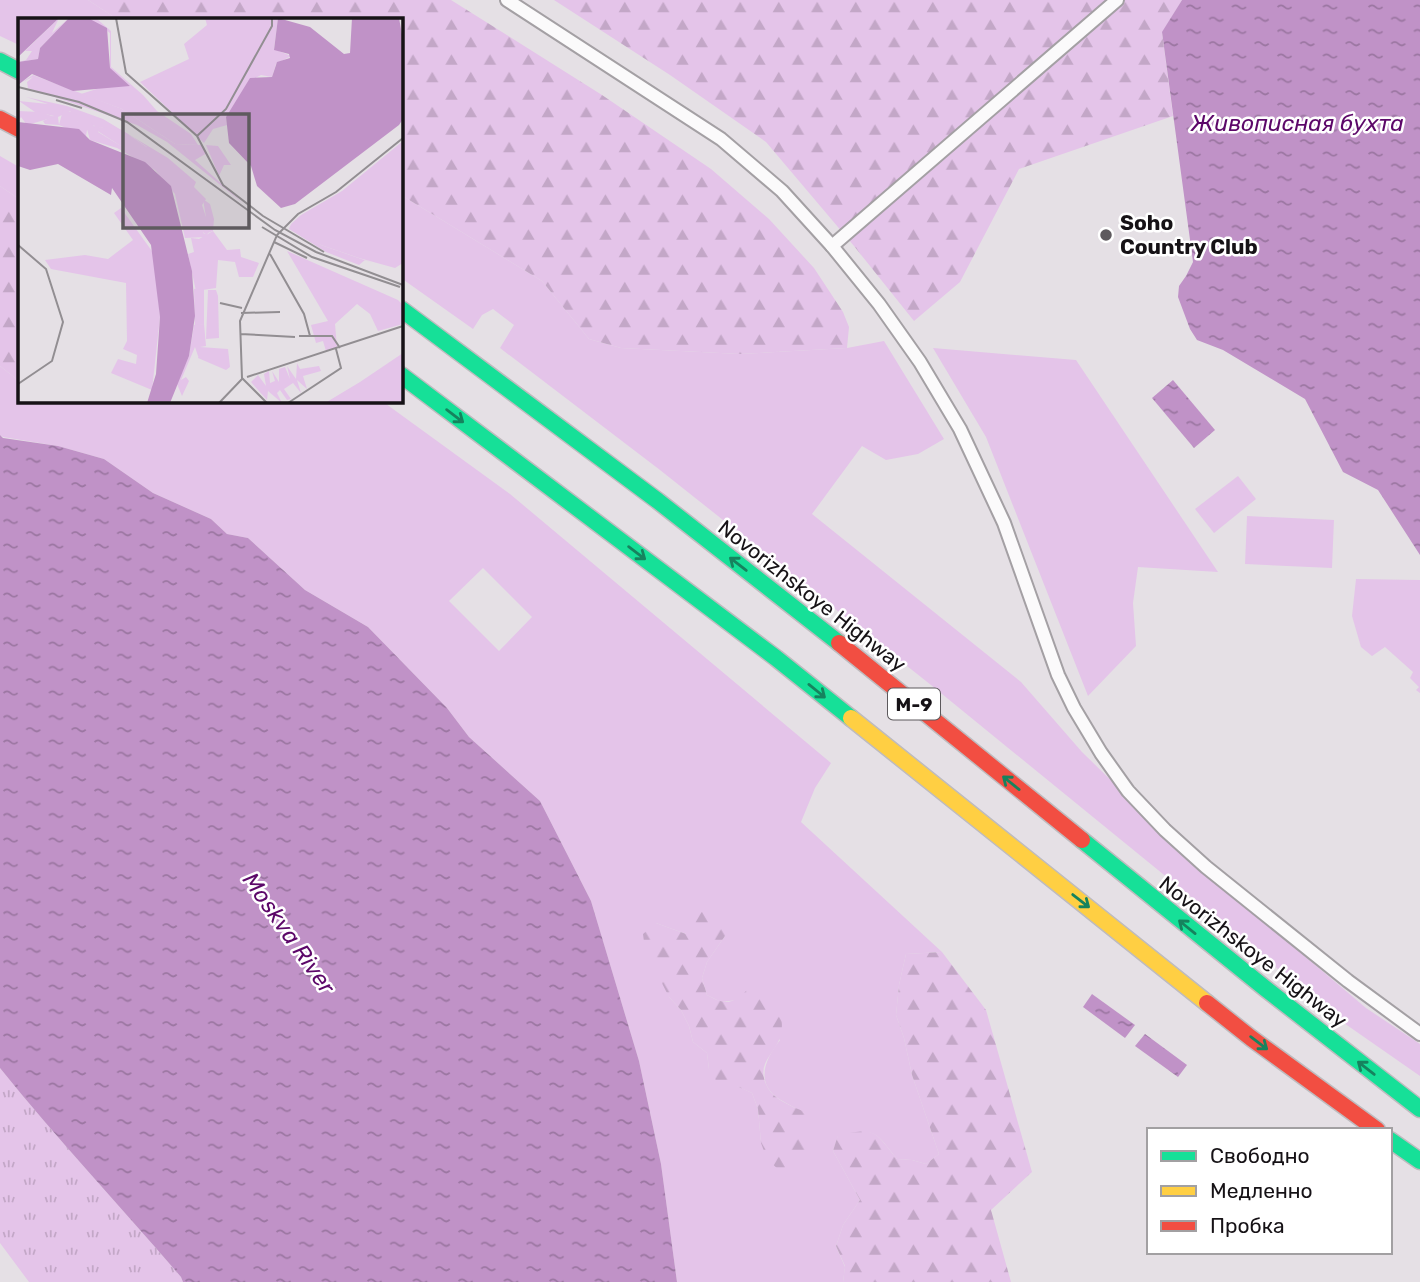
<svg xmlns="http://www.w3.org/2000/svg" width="1420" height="1282" font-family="Rubik,sans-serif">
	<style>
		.grass { fill: #e4c4e9; fill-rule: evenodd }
		.forest { fill: url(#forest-firs) }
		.park { fill: url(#park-tufts) }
		.water { fill: url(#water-ripples) }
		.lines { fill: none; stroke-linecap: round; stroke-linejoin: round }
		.street-casing { stroke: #a4a0a4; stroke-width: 16 }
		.fast-casing { stroke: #bebbbe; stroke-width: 19 }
		.slow-casing { stroke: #bebbbe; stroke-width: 19 }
		.jam-casing { stroke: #bebbbe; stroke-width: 19 }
		.street { stroke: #fbfafb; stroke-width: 12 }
		.fast { stroke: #16e098; stroke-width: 16 }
		.slow { stroke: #ffcf43; stroke-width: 16 }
		.jam { stroke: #f24e42; stroke-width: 16 }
		.oneway { stroke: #16835e }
		.poi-dot { fill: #5e5a5e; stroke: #fff; stroke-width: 2.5 }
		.labels { text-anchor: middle; stroke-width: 5; stroke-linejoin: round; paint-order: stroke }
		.shield { fill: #fff; stroke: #5c595c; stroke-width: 2 }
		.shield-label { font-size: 19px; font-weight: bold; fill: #161216 }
		.poi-label { font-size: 21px; font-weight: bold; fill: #161216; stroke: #fff; text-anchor: start }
		.street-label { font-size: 21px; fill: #161216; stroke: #fff }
		.water-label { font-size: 23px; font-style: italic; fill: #5c0769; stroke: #fff }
		.inset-road { fill: none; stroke: #928e92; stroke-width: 2 }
		.view { fill: #5e5a5e; fill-opacity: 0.15; stroke: #5e5a5e; stroke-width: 3.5 }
		.inset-edge { fill: none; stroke: #161216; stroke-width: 3.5 }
	</style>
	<defs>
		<pattern id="forest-firs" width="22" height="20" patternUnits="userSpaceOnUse" patternTransform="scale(1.75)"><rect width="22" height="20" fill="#e4c4e9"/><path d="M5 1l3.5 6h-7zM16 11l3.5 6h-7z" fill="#c3a7c7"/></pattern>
		<pattern id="park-tufts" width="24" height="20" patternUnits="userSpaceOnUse" patternTransform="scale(1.75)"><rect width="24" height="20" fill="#e4c4e9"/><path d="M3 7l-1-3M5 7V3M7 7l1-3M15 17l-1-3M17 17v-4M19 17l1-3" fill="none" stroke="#c3a7c7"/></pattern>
		<pattern id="water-ripples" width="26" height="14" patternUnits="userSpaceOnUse" patternTransform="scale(1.75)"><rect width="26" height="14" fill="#c092c7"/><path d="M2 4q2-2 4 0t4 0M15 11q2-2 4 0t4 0" fill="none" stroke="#9b76a1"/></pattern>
	</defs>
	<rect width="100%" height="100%" fill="#e5e0e5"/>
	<g class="grass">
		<path d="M 0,0 L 88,0 L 117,19 L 19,19 L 19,45 L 0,36 Z"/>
		<path d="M 0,156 L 19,167 L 19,199 L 0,186 Z"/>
		<path d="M 401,195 L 542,281 L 589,339 L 621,348 L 740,354 L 847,348 L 884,341 L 944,439 L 918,454 L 886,460 L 862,446 L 812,514 L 1021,682 L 1082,752 L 1127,796 L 1153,828 L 1366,1008 L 1420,1044 L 1420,1076 L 1331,1014 L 1239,936 L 931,685 L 660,470 L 500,348 L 514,325 L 493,309 L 482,315 L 473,329 L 401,278 Z"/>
		<path d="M 933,348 L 1076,360 L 1218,572 L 1138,567 L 1133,603 L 1136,646 L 1088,696 L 986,437 Z"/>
		<path d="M 0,366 L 19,381 L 19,401 L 382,401 L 510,494 L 831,763 L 815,788 L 801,822 L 942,952 L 906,954 L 899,985 L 896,1015 L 904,1038 L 912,1075 L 939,1154 L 926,1164 L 912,1160 L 897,1159 C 874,1130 876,1128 838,1136 L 833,1151 L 860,1200 L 843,1225 L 836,1246 L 845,1267 L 843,1282 L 677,1282 L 661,1164 L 639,1061 L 591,901 L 540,801 L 469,737 L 447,708 L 368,627 L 305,590 L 248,538 L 227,534 L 211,519 L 153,493 L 104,459 L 58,446 L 3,437 L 0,435 ZM 483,568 L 532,617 L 499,651 L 449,601 ZM 656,923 L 686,934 L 725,936 L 707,962 L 702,978 L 707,995 L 721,1002 L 737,1000 L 780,1040 C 766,1058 754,1082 779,1099 C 787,1104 796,1108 804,1113 L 761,1143 L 758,1109 L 752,1093 L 737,1086 L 709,1069 L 707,1053 L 693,1042 L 689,1026 L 681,1010 L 669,997 Z"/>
		<path d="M 1238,476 L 1256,499 L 1214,533 L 1195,509 Z"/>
		<path d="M 1247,516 L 1334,520 L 1332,568 L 1245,564 Z"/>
		<path d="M 1356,579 L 1420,580 L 1420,693 L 1416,690 L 1419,687 L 1410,678 L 1413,672 L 1385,647 L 1372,656 L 1361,647 L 1352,616 Z"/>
	</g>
	<g class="forest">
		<path d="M 88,0 L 451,0 L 602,95 L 711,169 L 769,219 L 814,268 L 843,312 L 849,327 L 847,348 L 740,354 L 621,348 L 589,339 L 542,281 L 401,195 L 401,19 L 117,19 Z"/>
		<path d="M 554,0 L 1182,0 L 1162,33 L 1173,116 L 1019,169 L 960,282 L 914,321 L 854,246 L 766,142 L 670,75 Z"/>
		<path d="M 0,186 L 19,199 L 19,235 L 17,244 L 19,245 L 19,381 L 0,366 Z"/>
		<path d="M 706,907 L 721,908 L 732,920 L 725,936 L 707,962 L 702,978 L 707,995 C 727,1006 733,1004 749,988 C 753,989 761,989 765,992 C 780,1000 786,1024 779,1040 C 773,1055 757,1064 766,1084 C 771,1097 784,1102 795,1108 C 798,1109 802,1110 804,1113 C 815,1124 809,1160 796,1167 C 792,1170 785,1170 780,1171 L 767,1159 L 761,1143 L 758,1109 L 752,1093 L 736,1086 L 718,1084 L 709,1069 L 707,1053 L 693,1042 L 689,1026 L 681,1010 L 669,997 L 645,950 L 643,934 L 656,923 L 686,934 L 694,920 Z"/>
		<path d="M 942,952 L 986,1010 L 1032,1172 L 991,1210 L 1011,1282 L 843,1282 L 845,1266 L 836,1246 L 843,1225 L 860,1200 L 833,1151 L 838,1135 C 877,1128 873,1130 897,1159 L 912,1160 L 926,1164 L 939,1154 L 912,1075 L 904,1038 L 896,1015 L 899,985 L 906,954 Z"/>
	</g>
	<path class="park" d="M 0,1068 C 58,1140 121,1207 181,1277 L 183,1282 L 29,1282 L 0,1243 Z"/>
	<g class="water">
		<path d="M 1182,0 L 1420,0 L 1420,555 L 1378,490 L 1343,472 L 1305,399 L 1223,350 L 1197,340 L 1190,329 L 1178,297 L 1179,286 L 1186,276 L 1193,262 L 1162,32 Z"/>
		<path d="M 1173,380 L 1215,430 L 1194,448 L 1152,398 Z"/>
		<path d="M 0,435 L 3,438 L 58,446 L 104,459 L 153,493 L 211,519 L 227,534 L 248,538 L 305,590 L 368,627 L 447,708 L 469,737 L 540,801 L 591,901 L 639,1061 L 661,1164 L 677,1282 L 183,1282 L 181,1277 C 121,1207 58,1140 0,1068 Z"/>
		<path d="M 1092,994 L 1135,1025 L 1125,1038 L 1083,1007 Z"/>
		<path d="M 1145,1034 L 1187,1065 L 1178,1077 L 1135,1046 Z"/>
	</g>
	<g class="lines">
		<defs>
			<g id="street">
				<path d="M 507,0 L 721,139 L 782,191 L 832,246 L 879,304 L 920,362 L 960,429 L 1004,523 L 1058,675 L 1074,708 L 1101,753 L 1128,791 L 1165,830 L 1206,867 L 1348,981 L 1420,1034"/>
				<path d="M 832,246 L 1117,0"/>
			</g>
			<g id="fast">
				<path d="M 0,61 L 19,71"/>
				<path d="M 401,309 L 658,501 L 839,643"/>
				<path d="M 401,375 L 776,658 L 851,718"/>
				<path d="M 1082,840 L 1266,989 L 1420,1109"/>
				<path d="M 1390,1140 L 1420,1161"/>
			</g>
			<path id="slow" d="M 851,718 L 1207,1003"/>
			<g id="jam">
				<path d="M 0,119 L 19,129"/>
				<path d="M 839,643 L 1082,840"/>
				<path d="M 1207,1003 L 1251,1038 L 1377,1130"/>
			</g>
		</defs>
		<use href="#street" class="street-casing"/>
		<use href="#fast" class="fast-casing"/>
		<use href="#slow" class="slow-casing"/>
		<use href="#jam" class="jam-casing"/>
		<use href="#street" class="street"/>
		<use href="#fast" class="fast"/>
		<use href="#slow" class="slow"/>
		<use href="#jam" class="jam"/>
	</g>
	<defs><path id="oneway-shaft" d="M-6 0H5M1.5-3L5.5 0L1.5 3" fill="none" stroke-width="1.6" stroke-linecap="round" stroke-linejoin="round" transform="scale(1.75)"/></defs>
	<g class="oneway">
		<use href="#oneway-shaft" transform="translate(455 416) rotate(37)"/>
		<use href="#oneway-shaft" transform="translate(637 553) rotate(37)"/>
		<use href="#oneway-shaft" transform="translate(738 564) rotate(-142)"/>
		<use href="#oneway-shaft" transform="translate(817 691) rotate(39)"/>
		<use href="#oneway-shaft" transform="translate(1011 783) rotate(-141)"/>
		<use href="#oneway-shaft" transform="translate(1081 901) rotate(38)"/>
		<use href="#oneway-shaft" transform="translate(1187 927) rotate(-141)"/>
		<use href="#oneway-shaft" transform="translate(1259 1043) rotate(37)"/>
		<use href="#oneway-shaft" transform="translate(1366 1068) rotate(-142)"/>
	</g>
	<circle class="poi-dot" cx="1106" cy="235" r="7"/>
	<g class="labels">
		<rect class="shield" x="888" y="688.5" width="52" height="31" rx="5"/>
		<g class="shield-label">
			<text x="914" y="711">М-9</text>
		</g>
		<g class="poi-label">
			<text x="1120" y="230">Soho<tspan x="1120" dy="24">Country Club</tspan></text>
		</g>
		<g class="street-label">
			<text transform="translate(812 596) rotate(38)" y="7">Novorizhskoye Highway</text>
			<text transform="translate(1253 952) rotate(38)" y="7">Novorizhskoye Highway</text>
		</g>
		<g class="water-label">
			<text x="1297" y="131">Живописная бухта</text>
			<text transform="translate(289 933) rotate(55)" y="8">Moskva River</text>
		</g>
	</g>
	<g transform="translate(18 18)">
		<rect width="385" height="385" fill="#e5e0e5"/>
		<path d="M 15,57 L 104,91 L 157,126 L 183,127 L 189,135 L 177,142 L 226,186 L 149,124 L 119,107 L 10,70 L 9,64 L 15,59 L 4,64 ZM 8,79 L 49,88 L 85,101 L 150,140 L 178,164 L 176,169 L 188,181 L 184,187 L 188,199 L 181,203 L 186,216 L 191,214 L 187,219 L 167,220 L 157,176 L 137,152 L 99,130 L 72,122 L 69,111 L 77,108 L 60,104 L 52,93 L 40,99 L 41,107 L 27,106 L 25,103 L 36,98 L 17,94 L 1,83 L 30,86 ZM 82,109 L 113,118 L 129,129 L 103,128 L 80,114 ZM 188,127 L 200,128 L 213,147 L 206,147 L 201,158 ZM 273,206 L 303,227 L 355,245 L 347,242 L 341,247 L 308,234 L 271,211 ZM 186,270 L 186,306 L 177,308 L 176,271 ZM 190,272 L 198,272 L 200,278 L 201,320 L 188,321 Z" fill="#e4c4e9" fill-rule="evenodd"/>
		<path d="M 41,0 L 34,15 L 51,0 L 22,30 L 20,41 L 0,44 L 8,42 L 14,33 L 7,33 ZM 70,0 L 79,1 L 93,13 L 93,49 L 125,77 L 139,93 L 173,116 L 180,127 L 157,126 L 104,91 L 63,76 L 91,67 L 112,68 L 92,51 L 92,15 ZM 187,0 L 260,0 L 256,31 L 273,38 L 258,46 L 254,59 L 243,57 L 230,64 L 208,99 L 209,107 L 195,111 L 186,125 L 122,64 L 171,41 L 166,26 L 189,7 ZM 45,92 L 58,95 L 60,104 L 73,104 L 77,110 L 69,112 L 68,118 L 41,107 ZM 0,93 L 22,94 L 37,99 L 9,107 L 3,99 L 0,104 ZM 82,109 L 104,112 L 130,130 L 109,132 L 78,112 ZM 185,181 L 192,186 L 196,201 L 195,213 L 187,216 L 179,207 L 179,197 L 188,199 ZM 269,233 L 380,282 L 385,287 L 385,306 L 360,313 L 352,296 L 339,286 L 317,306 L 319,329 L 308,333 L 305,323 L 298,325 L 293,307 L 310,303 ZM 186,306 L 188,328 L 182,329 L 192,340 L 180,338 L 177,329 L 163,362 L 168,359 L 171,363 L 164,378 L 159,366 L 171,338 L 176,307 ZM 385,335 L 385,385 L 307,385 L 342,364 ZM 279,345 L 282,351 L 301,348 L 303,353 L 285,358 L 289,371 L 279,362 L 283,375 L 275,365 L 266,371 L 273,381 L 269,382 L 262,372 L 259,375 L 264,385 L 250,373 L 249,382 L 233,364 L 240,357 L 248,368 L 246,356 L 251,353 L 252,365 L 257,363 L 254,353 L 261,364 L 261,351 L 267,349 L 272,361 L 269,348 L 278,361 Z" fill="#e4c4e9"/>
		<path d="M 385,123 L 385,245 L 377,250 L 341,240 L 303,227 L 275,210 L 273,206 L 283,197 L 324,173 ZM 103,190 L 136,236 L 142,299 L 134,372 L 93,355 L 100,341 L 118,346 L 119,337 L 105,331 L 109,323 L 108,265 L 33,251 L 27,242 L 67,237 L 90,241 L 115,222 L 96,195 ZM 195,213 L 209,232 L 222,231 L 223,239 L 241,245 L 235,259 L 221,259 L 217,244 L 200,242 L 198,270 L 178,273 L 170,236 L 176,234 L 173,220 L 181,221 ZM 182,329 L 210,331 L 212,349 L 208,352 L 180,340 Z" fill="#e4c4e9"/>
		<path d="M 4,0 L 41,0 L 0,39 L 0,2 ZM 51,0 L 70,0 L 89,10 L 92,50 L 112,68 L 55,73 L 14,56 L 0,67 L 0,44 L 20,41 L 22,30 ZM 260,0 L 292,9 L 326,36 L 332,35 L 334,0 L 381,0 L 385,22 L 385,101 L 381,107 L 277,186 L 263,190 L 239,168 L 233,148 L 211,125 L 208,99 L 232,60 L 254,59 L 259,44 L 272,40 L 271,36 L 256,32 ZM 0,104 L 61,111 L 72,122 L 127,144 L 153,168 L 174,253 L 177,298 L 171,338 L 152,385 L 129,385 L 138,356 L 142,299 L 133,227 L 94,170 L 93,177 L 40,146 L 12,152 L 0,148 Z" fill="#c092c7"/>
		<path class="inset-road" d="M 98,0 L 108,55 L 179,118 L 205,167 L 245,198 L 306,234M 0,69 L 61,84 L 109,104 L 257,212 L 298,234 L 385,267M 38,82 L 64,90M 179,118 L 208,91 L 254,8 L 254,0M 244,209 L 294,239 L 382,269M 256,224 L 289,240M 0,227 L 28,251 L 45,304 L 34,343 L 0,366M 252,236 L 286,296 L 292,318M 202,285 L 224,290M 223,295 L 262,294M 222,316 L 277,319M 281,318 L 314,318 L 322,330M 229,359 L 385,308M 201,385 L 224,361M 249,385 L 224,360 L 222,303 L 259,217 L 280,196 L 318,174 L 385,120M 270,385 L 323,350 L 318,331"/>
		<path class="view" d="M 105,96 L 231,96 L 231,210 L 105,210 Z"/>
		<rect width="385" height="385" class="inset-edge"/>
	</g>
	<rect x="1147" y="1128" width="245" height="126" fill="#ffffff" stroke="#a2a0a2" stroke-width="2"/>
	<rect x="1161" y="1151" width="35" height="10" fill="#16e098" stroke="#a2a0a2" stroke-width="2"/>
	<text x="1210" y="1163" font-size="21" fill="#161216">Свободно</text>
	<rect x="1161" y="1186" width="35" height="10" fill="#ffcf43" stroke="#a2a0a2" stroke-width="2"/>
	<text x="1210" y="1198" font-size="21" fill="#161216">Медленно</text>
	<rect x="1161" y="1221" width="35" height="10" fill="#f24e42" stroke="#a2a0a2" stroke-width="2"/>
	<text x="1210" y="1233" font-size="21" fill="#161216">Пробка</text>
</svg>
